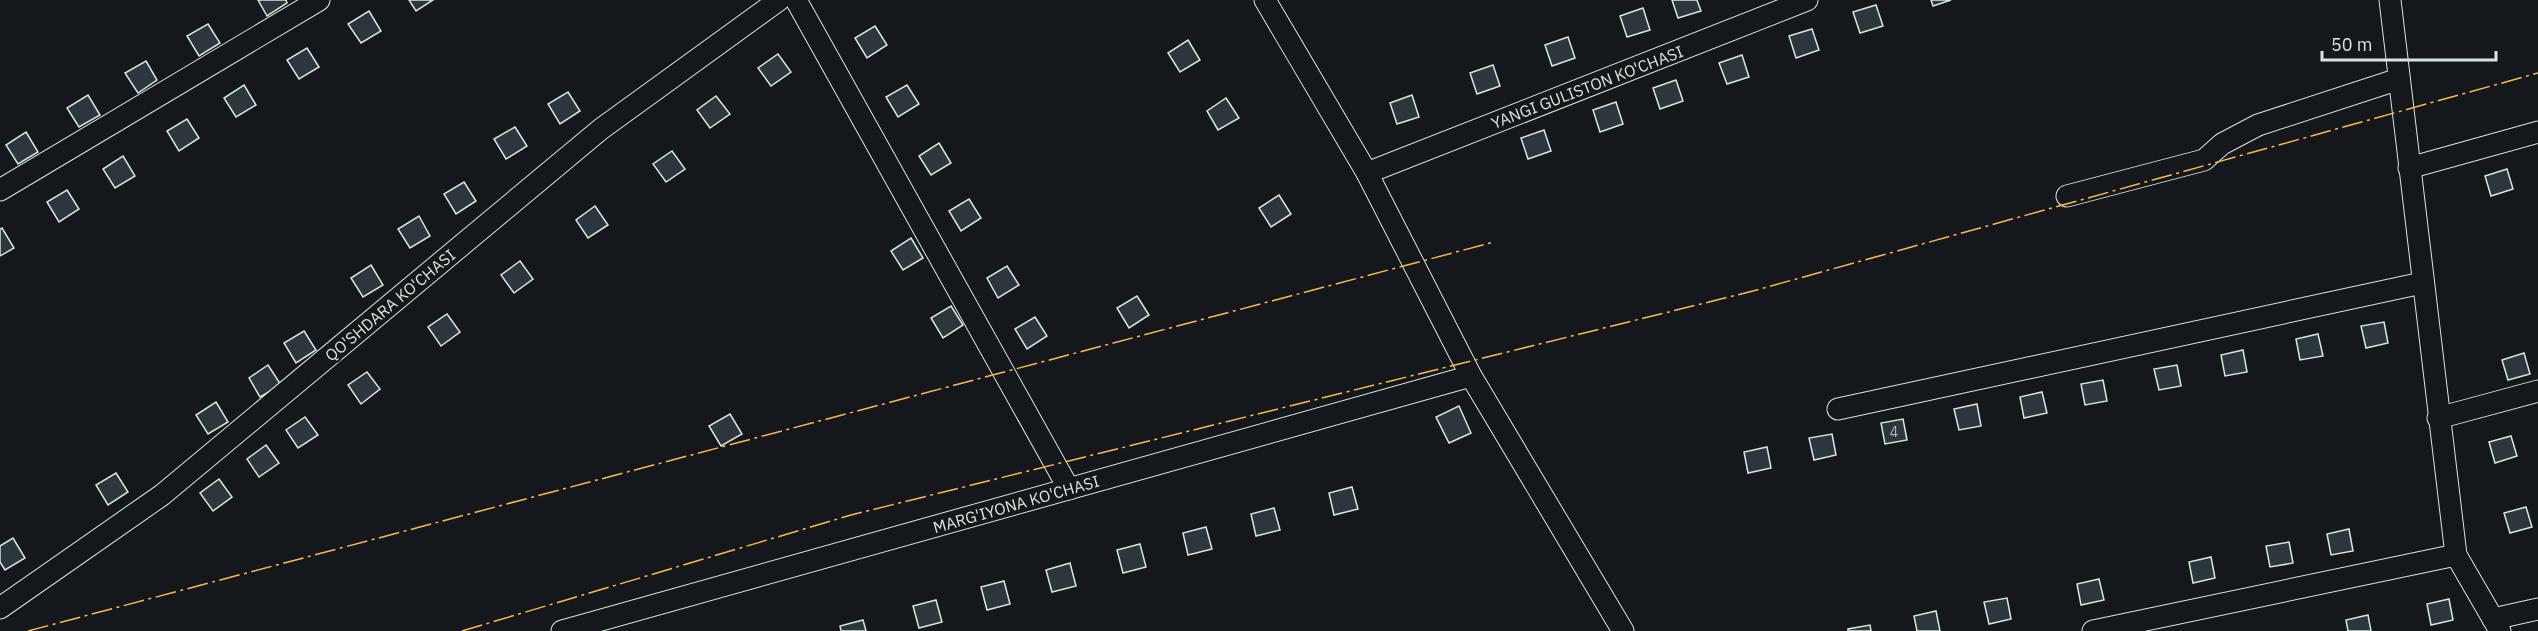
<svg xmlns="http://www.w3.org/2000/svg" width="2538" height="631" font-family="'IBM Plex Sans',sans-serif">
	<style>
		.building { fill: #2c363c; stroke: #d8e6dc; stroke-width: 1.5 }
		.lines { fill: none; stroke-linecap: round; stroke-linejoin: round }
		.street-casing { stroke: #d8e6dc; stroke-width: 23 }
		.street { stroke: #14181c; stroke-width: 21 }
		.power { stroke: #ffb74d; stroke-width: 1.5; stroke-dasharray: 21 4.5 3 4.5; stroke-linecap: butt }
		.labels { text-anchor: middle; stroke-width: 4.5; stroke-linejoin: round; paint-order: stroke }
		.number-label { font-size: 14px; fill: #adbab4 }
		.street-label { font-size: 16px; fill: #d8e6dc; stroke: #14181c }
	</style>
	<rect width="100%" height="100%" fill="#14181c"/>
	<g class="building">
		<path d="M 258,0 L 286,0 L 287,3 L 267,16 Z"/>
		<path d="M 409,0 L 433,0 L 416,11 Z"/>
		<path d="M 1672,0 L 1697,0 L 1701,11 L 1678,18 Z"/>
		<path d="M 1931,0 L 1951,0 L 1933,6 Z"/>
		<path d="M 1876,5 L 1883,26 L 1860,33 L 1853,12 Z"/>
		<path d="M 1643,8 L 1650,30 L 1627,37 L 1620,16 Z"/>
		<path d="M 369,11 L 381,31 L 361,43 L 348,24 Z"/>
		<path d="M 208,24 L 220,43 L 199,56 L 187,36 Z"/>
		<path d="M 875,26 L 887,45 L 867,58 L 855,38 Z"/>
		<path d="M 1812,29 L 1819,50 L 1796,58 L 1789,36 Z"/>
		<path d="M 1568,37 L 1575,58 L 1552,66 L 1545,45 Z"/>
		<path d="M 1188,40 L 1200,60 L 1180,72 L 1168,53 Z"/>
		<path d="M 307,48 L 319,67 L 299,79 L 287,60 Z"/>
		<path d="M 778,54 L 791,72 L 771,86 L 758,68 Z"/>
		<path d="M 1742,55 L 1749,77 L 1727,84 L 1719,63 Z"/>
		<path d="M 146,61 L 157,80 L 138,93 L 125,73 Z"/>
		<path d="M 1493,65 L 1500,86 L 1477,94 L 1470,73 Z"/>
		<path d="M 1676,80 L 1683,101 L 1660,109 L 1653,88 Z"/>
		<path d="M 244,85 L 256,105 L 236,117 L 224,98 Z"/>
		<path d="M 907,85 L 919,104 L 898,117 L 886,97 Z"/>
		<path d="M 568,92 L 580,111 L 560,124 L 548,104 Z"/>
		<path d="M 88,95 L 100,115 L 79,127 L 67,108 Z"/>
		<path d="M 1412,95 L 1419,117 L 1397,124 L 1390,103 Z"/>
		<path d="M 716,96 L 730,114 L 710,128 L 697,110 Z"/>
		<path d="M 1226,98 L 1239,118 L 1218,130 L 1207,111 Z"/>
		<path d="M 1616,102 L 1623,124 L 1600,132 L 1593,110 Z"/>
		<path d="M 187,119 L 199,138 L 179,151 L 167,131 Z"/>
		<path d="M 515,127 L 527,146 L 506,159 L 494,139 Z"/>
		<path d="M 1544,130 L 1551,151 L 1528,159 L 1521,138 Z"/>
		<path d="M 26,132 L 38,152 L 18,164 L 6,145 Z"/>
		<path d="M 939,143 L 951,163 L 931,175 L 919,156 Z"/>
		<path d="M 672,151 L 685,169 L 666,182 L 653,164 Z"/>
		<path d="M 123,156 L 135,176 L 115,188 L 103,169 Z"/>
		<path d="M 2507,169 L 2513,189 L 2491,196 L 2485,176 Z"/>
		<path d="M 464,182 L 476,201 L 456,214 L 444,194 Z"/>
		<path d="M 67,190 L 79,209 L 59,222 L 47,202 Z"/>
		<path d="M 1279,195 L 1291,214 L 1271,227 L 1259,208 Z"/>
		<path d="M 969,199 L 981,218 L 961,231 L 949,211 Z"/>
		<path d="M 595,206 L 608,225 L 588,238 L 576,220 Z"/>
		<path d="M 419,216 L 430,236 L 410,248 L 398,229 Z"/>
		<path d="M 2,228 L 14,248 L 0,256 L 0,229 Z"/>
		<path d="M 911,238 L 923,258 L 903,270 L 891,251 Z"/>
		<path d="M 520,261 L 533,279 L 514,293 L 501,275 Z"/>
		<path d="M 371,265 L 383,285 L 363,297 L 351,278 Z"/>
		<path d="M 1007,266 L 1019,285 L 998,298 L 987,278 Z"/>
		<path d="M 1137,296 L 1149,315 L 1129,328 L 1117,308 Z"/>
		<path d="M 951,306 L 963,325 L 943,338 L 931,318 Z"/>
		<path d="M 447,314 L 460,332 L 441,346 L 428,327 Z"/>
		<path d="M 1035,317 L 1047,336 L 1027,349 L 1015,329 Z"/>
		<path d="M 2384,322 L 2388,343 L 2366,348 L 2361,326 Z"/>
		<path d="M 304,331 L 316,350 L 296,363 L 284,343 Z"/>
		<path d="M 2318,334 L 2323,356 L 2300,360 L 2296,339 Z"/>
		<path d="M 2243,350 L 2247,372 L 2225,376 L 2221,355 Z"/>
		<path d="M 2524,353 L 2530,374 L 2508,380 L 2502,360 Z"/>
		<path d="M 268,365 L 281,385 L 260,397 L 249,378 Z"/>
		<path d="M 2177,365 L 2181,386 L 2159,390 L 2154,369 Z"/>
		<path d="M 367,372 L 380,389 L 361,404 L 348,385 Z"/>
		<path d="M 2103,380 L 2107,401 L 2085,405 L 2081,384 Z"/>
		<path d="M 2042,392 L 2047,413 L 2024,418 L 2020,397 Z"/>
		<path d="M 216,402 L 228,422 L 208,434 L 196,415 Z"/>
		<path d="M 1977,404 L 1981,426 L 1959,430 L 1954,409 Z"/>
		<path d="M 1459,406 L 1471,433 L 1449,443 L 1436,417 Z"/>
		<path d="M 730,414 L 742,434 L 721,446 L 709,426 Z"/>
		<path d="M 305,417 L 318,435 L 298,448 L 286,430 Z"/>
		<path d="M 1903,419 L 1907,440 L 1885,444 L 1881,423 Z"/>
		<path d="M 1832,434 L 1836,455 L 1814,460 L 1809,438 Z"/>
		<path d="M 2511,436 L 2517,456 L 2495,463 L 2489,442 Z"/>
		<path d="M 266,445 L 279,463 L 259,477 L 247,459 Z"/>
		<path d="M 1767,447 L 1771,468 L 1748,473 L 1744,452 Z"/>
		<path d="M 116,473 L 128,492 L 108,505 L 96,485 Z"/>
		<path d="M 219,479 L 232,497 L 213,511 L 200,493 Z"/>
		<path d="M 1352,487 L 1358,509 L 1334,515 L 1329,493 Z"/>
		<path d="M 2526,507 L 2532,527 L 2510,533 L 2504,513 Z"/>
		<path d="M 1274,508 L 1280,530 L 1256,536 L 1251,514 Z"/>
		<path d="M 1206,527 L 1212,549 L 1188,555 L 1183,533 Z"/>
		<path d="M 2349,529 L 2353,551 L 2331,555 L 2327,534 Z"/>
		<path d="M 13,538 L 25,558 L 5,570 L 0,562 L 0,546 Z"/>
		<path d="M 2289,542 L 2293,563 L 2270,567 L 2266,546 Z"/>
		<path d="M 1140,544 L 1146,567 L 1123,573 L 1117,550 Z"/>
		<path d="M 2211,557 L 2215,578 L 2193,583 L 2189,562 Z"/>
		<path d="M 1070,563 L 1076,586 L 1052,592 L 1046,570 Z"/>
		<path d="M 2099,579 L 2104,600 L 2081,605 L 2077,584 Z"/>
		<path d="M 1004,581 L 1010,604 L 987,610 L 981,587 Z"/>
		<path d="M 2007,598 L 2011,619 L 1989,624 L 1984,602 Z"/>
		<path d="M 2449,599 L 2453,620 L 2431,625 L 2427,604 Z"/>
		<path d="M 936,600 L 942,622 L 919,628 L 913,606 Z"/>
		<path d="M 1936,611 L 1940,631 L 1917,631 L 1914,616 Z"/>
		<path d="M 2368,615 L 2371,631 L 2348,631 L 2346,620 Z"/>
		<path d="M 863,620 L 866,631 L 841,631 L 840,626 Z"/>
		<path d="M 1870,625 L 1871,631 L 1848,631 L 1848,629 Z"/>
	</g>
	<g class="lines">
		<defs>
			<g id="street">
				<path d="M 796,0 L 1069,489"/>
				<path d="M 1265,0 L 1367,173 L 1471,376 L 1623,631"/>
				<path d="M 2390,0 L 2456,555 L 2500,631"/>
				<path d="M 2409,168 L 2538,132"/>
				<path d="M 1367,173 L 1807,0"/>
				<path d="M 0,190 L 319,0"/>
				<path d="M 2067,196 L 2204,160 L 2222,144 L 2258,125 L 2399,79"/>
				<path d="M 1838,409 L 2422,283"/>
				<path d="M 2438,418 L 2538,391"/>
				<path d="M 0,608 L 162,495 L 601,129 L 779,0"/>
				<path d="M 2493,619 L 2538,609"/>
				<path d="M 562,631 L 1471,376"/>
				<path d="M 2093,631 L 2456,555"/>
			</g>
		</defs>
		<use href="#street" class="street-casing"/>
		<use href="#street" class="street"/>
		<g class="power">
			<path d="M 28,631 L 1494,242"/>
			<path d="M 462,631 L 851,515 L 1753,291 L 2538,73"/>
		</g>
	</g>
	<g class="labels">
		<g class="number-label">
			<text x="1894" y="437">4</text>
		</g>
		<g class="street-label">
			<text transform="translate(1587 87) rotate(-21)" y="6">YANGI GULISTON KO'CHASI</text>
			<text transform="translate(390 305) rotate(-40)" y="6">QO'SHDARA KO'CHASI</text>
			<text transform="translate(1016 504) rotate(-16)" y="6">MARG'IYONA KO'CHASI</text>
		</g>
	</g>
	<path d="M2322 51v9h174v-9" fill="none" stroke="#d8e6dc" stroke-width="3"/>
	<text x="2331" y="51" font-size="18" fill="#d8e6dc" stroke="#14181c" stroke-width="4.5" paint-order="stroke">50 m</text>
</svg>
